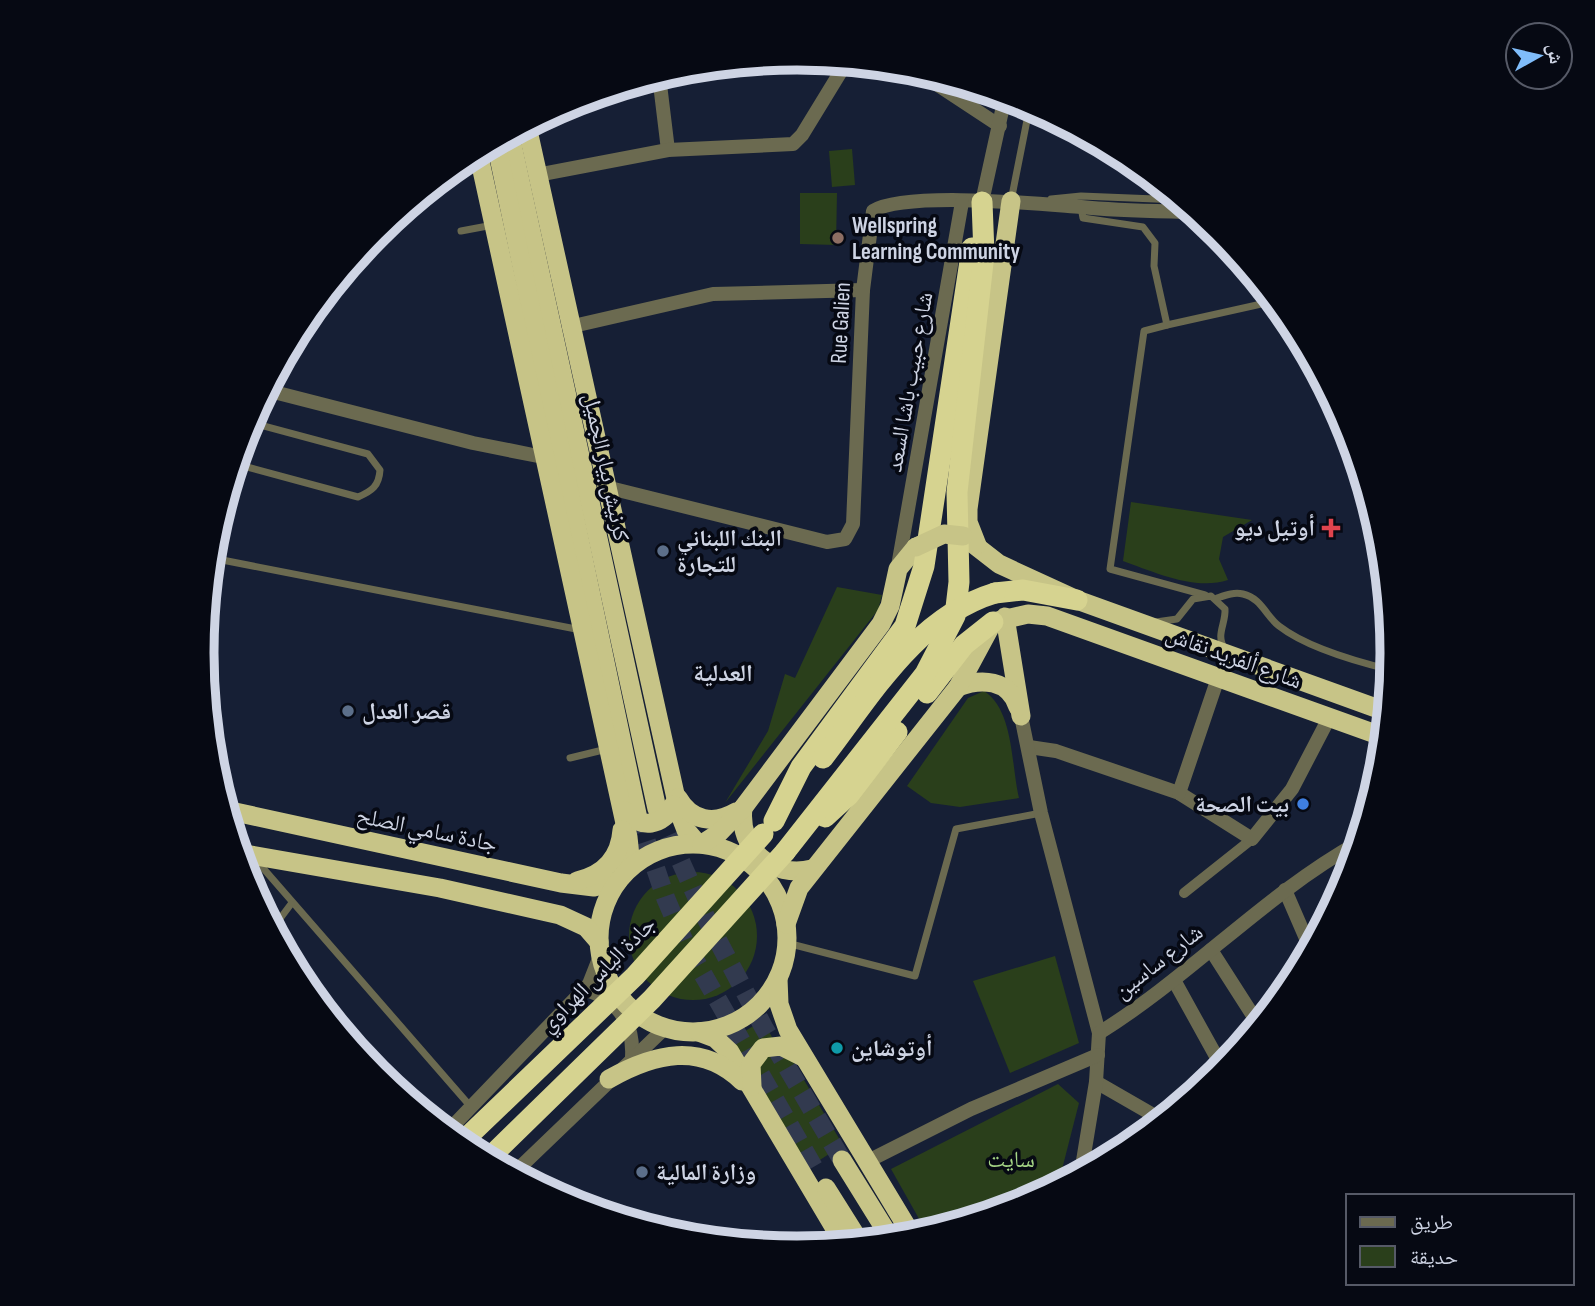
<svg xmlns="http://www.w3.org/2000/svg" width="1595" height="1306" font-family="'Sofia Sans Condensed','Noto Naskh Arabic',sans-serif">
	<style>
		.green { fill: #2a3f1b }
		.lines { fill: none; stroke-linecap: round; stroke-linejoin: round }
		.trunk-tunnel { stroke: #323a4f; stroke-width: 19; stroke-dasharray: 19 10; stroke-linecap: butt }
		.service { stroke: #6b6a50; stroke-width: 7 }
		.pedestrian { stroke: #6b6a50; stroke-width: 10 }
		.minor { stroke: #6b6a50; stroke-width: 14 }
		.tertiary { stroke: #6b6a50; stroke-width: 14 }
		.trunk { stroke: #c7c487; stroke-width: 19 }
		.motorway { stroke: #d6d390; stroke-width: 21 }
		.trunk-bridge { stroke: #c7c487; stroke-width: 19 }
		.motorway-bridge { stroke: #d6d390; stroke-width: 21 }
		.education-dot { fill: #8d6e63; stroke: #060913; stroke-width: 2.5 }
		.health-dot { fill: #e0444e; stroke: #060913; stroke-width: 2.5 }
		.service-dot { fill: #5c6f8a; stroke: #060913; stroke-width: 2.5 }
		.shop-dot { fill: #3f7fe0; stroke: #060913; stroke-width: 2.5 }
		.culture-dot { fill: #0f9aa8; stroke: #060913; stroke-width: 2.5 }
		.labels { text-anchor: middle; stroke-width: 7; stroke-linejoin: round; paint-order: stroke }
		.poi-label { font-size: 23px; font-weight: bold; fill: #ced4e4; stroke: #060913; text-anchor: start }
		.street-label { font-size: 23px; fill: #ced4e4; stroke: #060913 }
		.park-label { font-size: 23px; fill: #a5d586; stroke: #060913 }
		.neighbourhood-label { font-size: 24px; font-weight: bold; fill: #ced4e4; stroke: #060913 }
		.rim { fill: none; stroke: #ced4e4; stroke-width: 9 }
	</style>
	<rect width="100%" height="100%" fill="#161f35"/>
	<g class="green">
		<path d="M 852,149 L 855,185 L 832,187 L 829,151 Z"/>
		<path d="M 800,193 L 837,193 L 836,245 L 800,244 Z"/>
		<path d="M 1131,502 L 1252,520 L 1223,537 L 1219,559 L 1228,580 C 1195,591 1154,572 1123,561 Z"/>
		<path d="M 837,587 L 882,595 L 878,610 L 725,803 L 768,731 L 785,674 L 795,678 Z"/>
		<path d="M 984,691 C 1014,710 1011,765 1019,798 L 960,807 L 931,803 L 907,786 L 968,698 Z"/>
		<circle cx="693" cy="936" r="64"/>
		<path d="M 1055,956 L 1079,1043 L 1010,1073 L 973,981 Z"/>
		<path d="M 763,1020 L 774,1041 L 753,1045 L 744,1060 L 727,1036 L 742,1033 Z"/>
		<path d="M 778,1054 L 792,1060 L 843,1145 L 809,1167 L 755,1079 L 759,1059 Z"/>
		<path d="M 1058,1084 L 1079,1103 L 1058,1185 L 1025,1203 L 927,1233 L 891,1169 Z"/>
	</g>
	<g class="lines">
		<g class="trunk-tunnel">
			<path d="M 657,809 L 707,920 L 764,1028 L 842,1160"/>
			<path d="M 637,814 L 666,899 L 684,941 L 818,1175"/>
		</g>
		<g class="service">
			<path d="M 1051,199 L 1081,196 L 1180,200"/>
			<path d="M 1011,201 L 1030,105"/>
			<path d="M 1081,207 L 1083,218 L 1143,227 L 1155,243 L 1154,266 L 1167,325 L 1275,301"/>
			<path d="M 461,231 L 493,225"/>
			<path d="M 1167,325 L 1144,331 L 1110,569 L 1205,595"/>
			<path d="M 236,464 L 358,497 C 372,491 379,486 380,470 L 368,454 L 249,422"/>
			<path d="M 212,558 L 581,630"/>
			<path d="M 1217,598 C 1226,595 1234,592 1243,594 C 1261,598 1266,616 1279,626 C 1306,647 1358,662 1391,670"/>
			<path d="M 1156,622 L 1177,619 L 1193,599 L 1211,596 L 1225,609 C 1226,624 1215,635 1225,649"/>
			<path d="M 570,758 L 607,749"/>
			<path d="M 256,860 L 471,1107"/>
			<path d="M 273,928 L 291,904"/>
			<path d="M 787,943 L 915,976 L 956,829 L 1041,813"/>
			<path d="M 804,1248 L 834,1229"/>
		</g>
		<path class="pedestrian" d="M 1184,893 L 1252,839"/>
		<g class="minor">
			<path d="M 659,76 L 668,150"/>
			<path d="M 537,175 L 668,150 L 793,144 L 802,135 L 846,63"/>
			<path d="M 569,327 L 713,294 L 863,290"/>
			<path d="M 1029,747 L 1056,751 L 1179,793 L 1252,839 L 1292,789 L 1329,718"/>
			<path d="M 1179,793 L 1218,678"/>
			<path d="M 1285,890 L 1311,950"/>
			<path d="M 1211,950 L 1259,1025"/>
			<path d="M 1175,982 L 1216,1056"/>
			<path d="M 1096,1082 L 1162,1120"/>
		</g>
		<g class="tertiary">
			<path d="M 915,70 L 1000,126"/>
			<path d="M 982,202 L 1005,97"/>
			<path d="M 266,390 L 473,443 L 543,457"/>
			<path d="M 610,488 L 827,542 L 845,539 L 853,524 L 863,290 L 873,211 C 906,191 1039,204 1081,207 C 1119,211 1157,211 1194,212"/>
			<path d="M 898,566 L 962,202"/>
			<path d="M 1021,716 L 1041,813 L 1099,1033 L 1096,1082 L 1081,1173"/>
			<path d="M 583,989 C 618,999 634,1022 632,1057"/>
			<path d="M 1099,1033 C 1191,976 1264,895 1359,842"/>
			<path d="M 447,1132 L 589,984 L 600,956"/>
			<path d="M 866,1162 L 971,1109 L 1098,1055"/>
			<path d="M 514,1173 L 665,1028"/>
		</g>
		<g class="trunk">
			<path d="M 527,126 L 679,812 L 686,830 L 697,843"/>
			<path d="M 510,135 L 657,809"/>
			<path d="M 496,143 L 637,814"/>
			<path d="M 478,152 L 628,837 L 630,856 L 626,871"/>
			<path d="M 963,536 L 999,564 L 1077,600 L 1387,712"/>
			<path d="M 977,545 L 968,522 L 968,509 L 1011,201"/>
			<path d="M 1005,617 L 1021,716"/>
			<path d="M 958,687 C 981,678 1009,679 1018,707"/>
			<path d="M 678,798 C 691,821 714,825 736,812"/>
			<path d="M 743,808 C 738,849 772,879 812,869"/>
			<path d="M 226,810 L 561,883 L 594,887 L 618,881"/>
			<path d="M 625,811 C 640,830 664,826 673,805"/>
			<circle cx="693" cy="938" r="94"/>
			<path d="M 702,844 L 719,833 L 743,808 L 881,624 L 890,606 L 898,569 L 916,547"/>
			<path d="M 239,853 L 440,888 L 560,915 L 586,927 L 599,942"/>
			<path d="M 577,881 C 604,875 620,858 622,830"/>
			<path d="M 786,924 L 799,888 L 958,687 L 993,622 L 1028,614 L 1047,616 L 1384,737"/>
			<path d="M 778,979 L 779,1004 L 788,1030 L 913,1237"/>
			<path d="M 699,1032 L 715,1038 L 730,1052 L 844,1244"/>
			<path d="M 609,1079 C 655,1053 701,1042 742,1081"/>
			<path d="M 752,1086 L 751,1064 L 763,1048 L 781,1046 L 803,1057"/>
			<path d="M 842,1160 L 891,1239"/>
			<path d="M 826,1188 L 860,1242"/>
		</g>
		<g class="motorway">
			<path d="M 995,593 L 1023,590 L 1077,600"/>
			<path d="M 927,693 L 964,645 L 993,622"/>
			<path d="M 825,817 L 849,795 L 897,732"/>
			<path d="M 774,821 L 801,767 L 905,626 L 924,566 L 972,248"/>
			<path d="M 785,852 L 925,674 L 955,616 L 959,582 L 957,492 L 984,254 L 982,202"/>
		</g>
		<path class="trunk-bridge" d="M 916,547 L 944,534 L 963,536"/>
		<g class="motorway-bridge">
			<path d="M 823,758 C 871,696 916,617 995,593"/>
			<path d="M 461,1143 L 635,976 L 763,834"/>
			<path d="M 488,1159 L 652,999 L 785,852"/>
		</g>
	</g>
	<circle class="education-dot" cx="838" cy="238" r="7"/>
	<path class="health-dot" d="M1327.5 517.5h7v7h7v7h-7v7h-7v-7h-7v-7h7z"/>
	<g class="service-dot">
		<circle cx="663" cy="551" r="7"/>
		<circle cx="348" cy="711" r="7"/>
		<circle cx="642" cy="1172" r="7"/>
	</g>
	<circle class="shop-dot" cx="1303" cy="804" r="7"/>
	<circle class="culture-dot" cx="837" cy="1048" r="7"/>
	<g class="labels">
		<g class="poi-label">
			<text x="852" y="233">Wellspring<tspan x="852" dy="26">Learning Community</tspan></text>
			<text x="1315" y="536" text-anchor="end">أوتيل ديو</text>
			<text x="677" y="546">البنك اللبناني<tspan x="677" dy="26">للتجارة</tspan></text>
			<text x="362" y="719">قصر العدل</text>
			<text x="1289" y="812" text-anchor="end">بيت الصحة</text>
			<text x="851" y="1056">أوتوشاين</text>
			<text x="656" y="1180">وزارة المالية</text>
		</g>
		<g class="street-label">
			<text transform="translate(840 323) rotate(-87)" y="8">Rue Galien</text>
			<text transform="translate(909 382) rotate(-80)" y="8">شارع حبيب باشا السعد</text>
			<text transform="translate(607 467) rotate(78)" y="8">كرنيش بيار الجميل</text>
			<text transform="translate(1234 657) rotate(20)" y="8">شارع ألفريد نقاش</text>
			<text transform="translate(427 829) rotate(12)" y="8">جادة سامي الصلح</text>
			<text transform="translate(1158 961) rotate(-38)" y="8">شارع ساسين</text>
			<text transform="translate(597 974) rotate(-45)" y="8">جادة الياس الهراوي</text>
		</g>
		<g class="park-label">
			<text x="1011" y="1167">سايت</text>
		</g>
		<g class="neighbourhood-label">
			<text x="723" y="681">العدلية</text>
		</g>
	</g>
	<path d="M0 0H1595V1306H0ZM214 653a583 583 0 1 1 1166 0a583 583 0 1 1-1166 0Z" fill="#060913" fill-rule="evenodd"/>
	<path class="rim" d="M214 653a583 583 0 1 1 1166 0a583 583 0 1 1-1166 0Z"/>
	<rect x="1346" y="1194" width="228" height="91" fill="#060913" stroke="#565a67" stroke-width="2"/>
	<rect x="1360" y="1217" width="35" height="10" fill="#6b6a50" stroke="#565a67" stroke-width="2"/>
	<text x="1410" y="1229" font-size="21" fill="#ced4e4">طريق</text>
	<rect x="1360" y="1246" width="35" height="21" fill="#2a3f1b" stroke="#565a67" stroke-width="2"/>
	<text x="1410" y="1264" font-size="21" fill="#ced4e4">حديقة</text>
	<g transform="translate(1539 56) rotate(82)"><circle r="33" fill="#060913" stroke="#565a67" stroke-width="2"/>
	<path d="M0-5L12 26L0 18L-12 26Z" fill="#80bdfa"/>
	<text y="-10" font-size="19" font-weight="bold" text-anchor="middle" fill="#ced4e4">ش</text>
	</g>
</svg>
